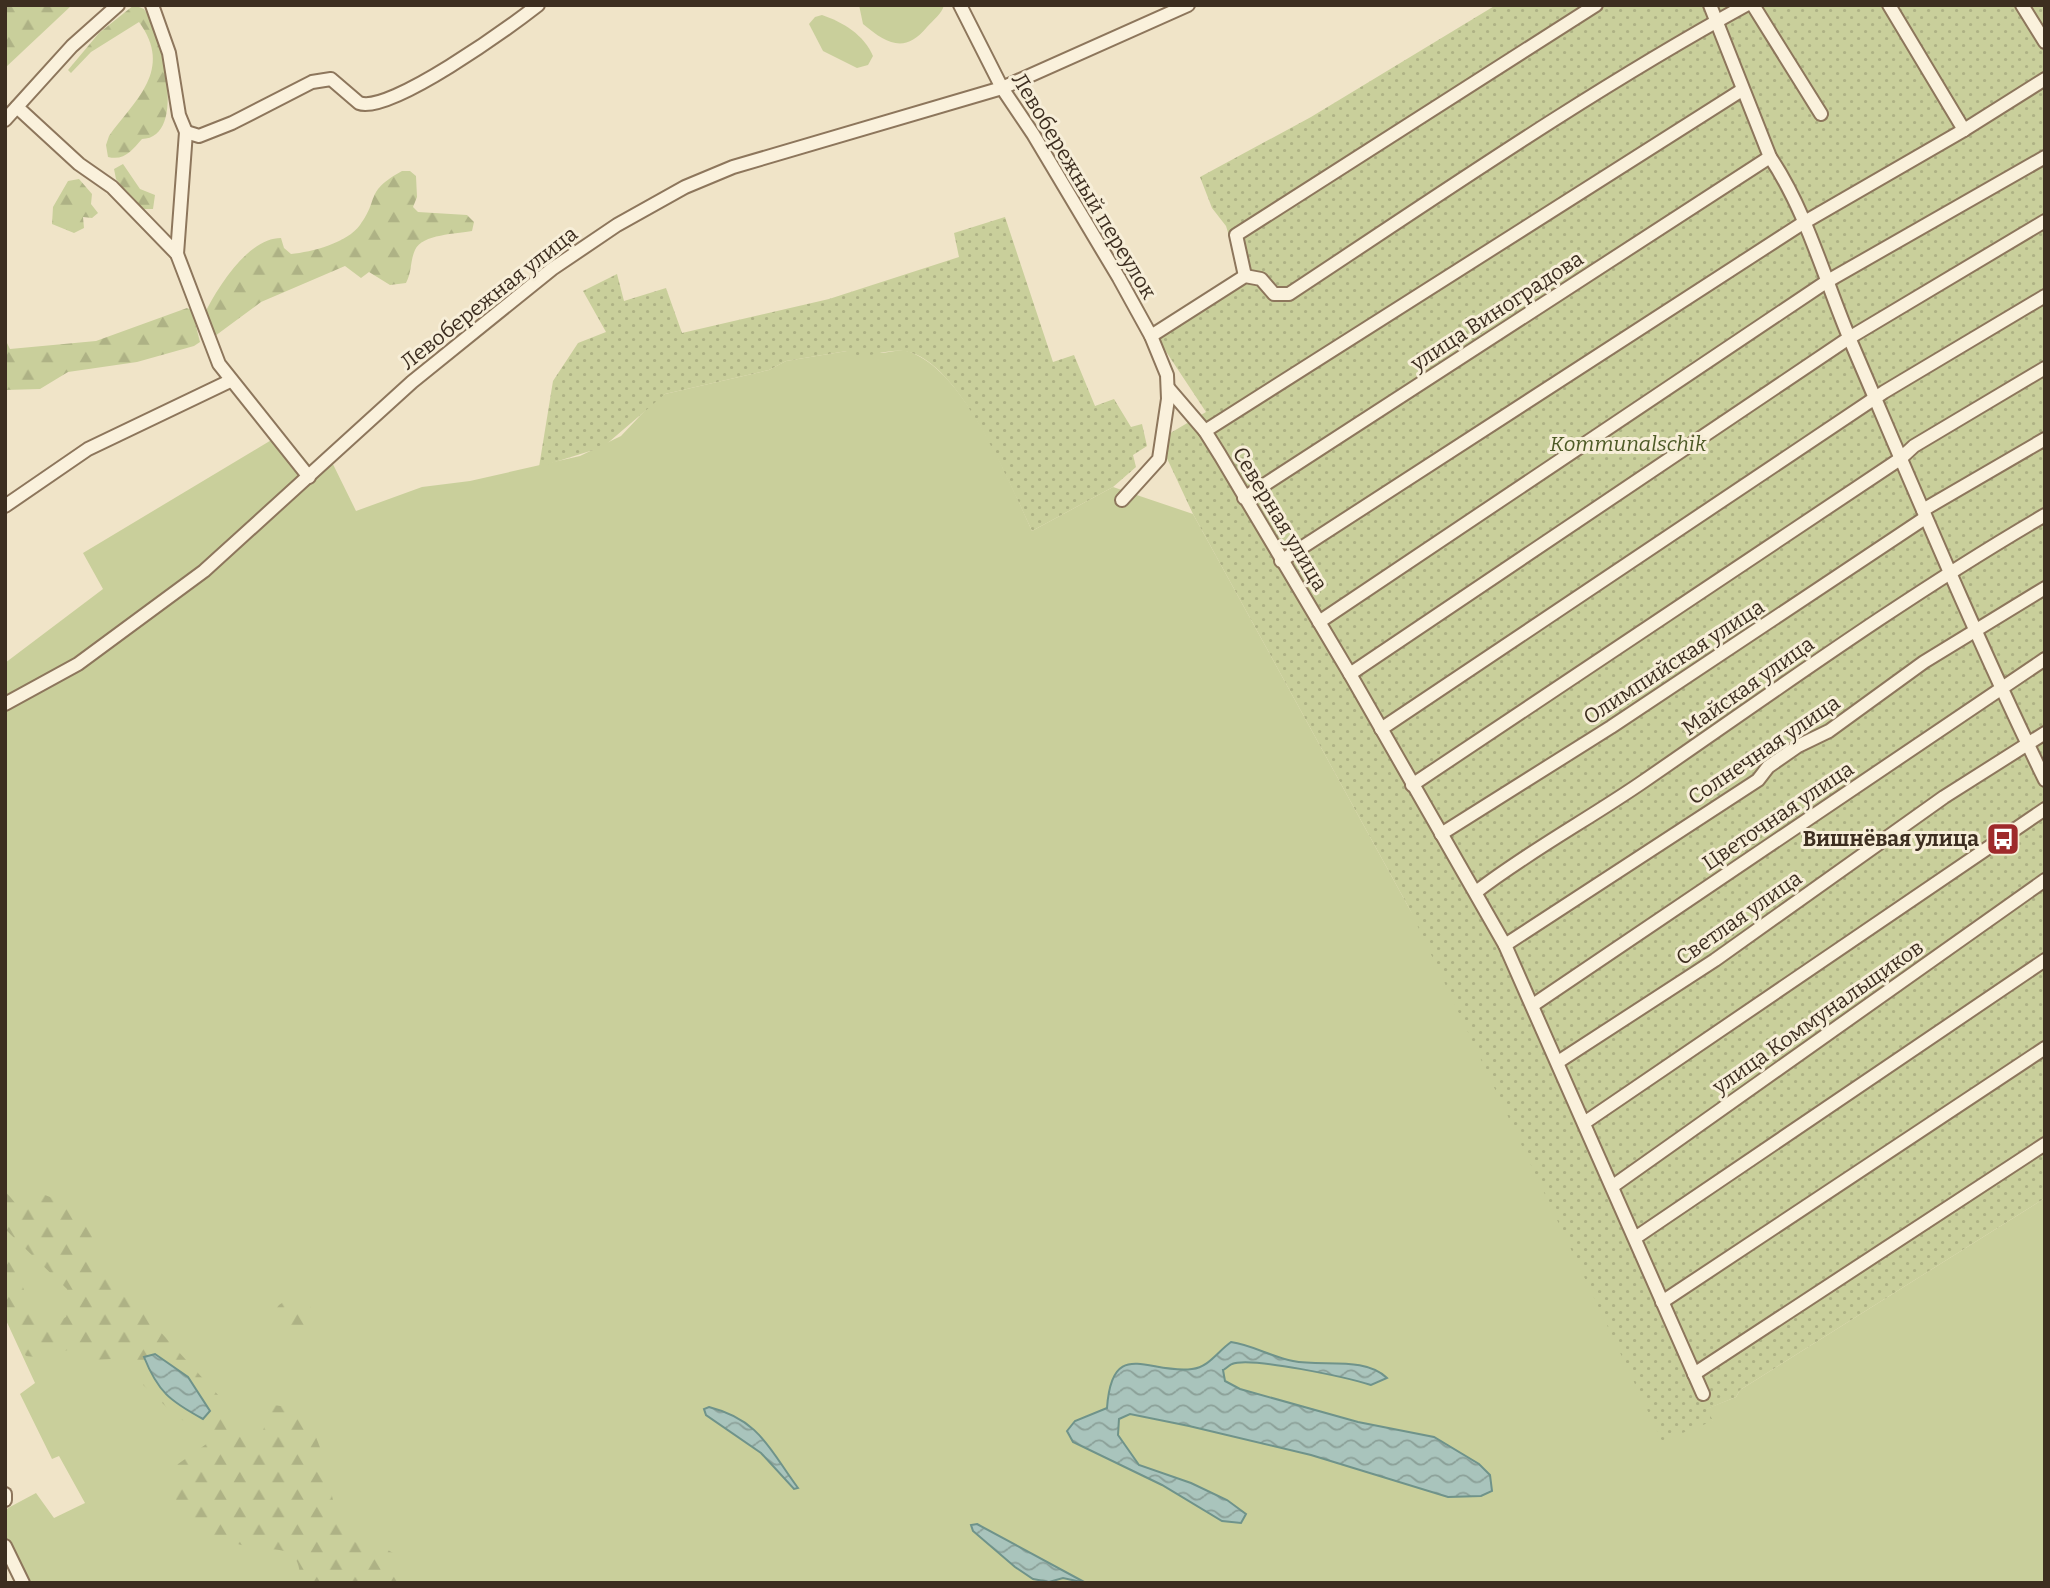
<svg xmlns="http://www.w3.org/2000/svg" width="2050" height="1588" font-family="Bitter,serif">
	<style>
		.grass { fill: #c9cf9b }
		.forest { fill: url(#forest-firs) }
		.park { fill: url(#park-dots) }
		.water { fill: url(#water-waves); stroke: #6f938a; stroke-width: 2 }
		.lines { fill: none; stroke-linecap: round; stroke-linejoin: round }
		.minor-casing { stroke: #8d765c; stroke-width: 16 }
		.minor { stroke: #faf1dc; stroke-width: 12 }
		.labels { text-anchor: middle; stroke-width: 6; stroke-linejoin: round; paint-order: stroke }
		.street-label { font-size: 21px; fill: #3d2e20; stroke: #f7eed8 }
		.park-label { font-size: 21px; font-style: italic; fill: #4d5a26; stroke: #f7eed8 }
		.poi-label { font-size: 21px; font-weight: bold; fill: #3d2e20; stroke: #f7eed8; text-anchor: end }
	</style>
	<defs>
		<pattern id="forest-firs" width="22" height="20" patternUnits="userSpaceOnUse" patternTransform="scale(1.75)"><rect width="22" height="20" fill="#c9cf9b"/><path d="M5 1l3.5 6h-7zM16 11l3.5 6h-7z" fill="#aeb285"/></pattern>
		<pattern id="park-dots" width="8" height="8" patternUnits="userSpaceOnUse" patternTransform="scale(1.75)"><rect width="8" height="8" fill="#c9cf9b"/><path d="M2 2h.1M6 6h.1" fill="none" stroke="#aeb285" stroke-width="1.8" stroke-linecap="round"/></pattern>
		<pattern id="water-waves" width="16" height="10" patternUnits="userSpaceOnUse" patternTransform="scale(1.75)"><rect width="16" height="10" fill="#a9c4bc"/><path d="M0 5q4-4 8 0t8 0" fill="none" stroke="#8ba098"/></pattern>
	</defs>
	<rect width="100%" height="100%" fill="#f0e4c8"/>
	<g class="grass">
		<path d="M 859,5 L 944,5 C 942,14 933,20 927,27 C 905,54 887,44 863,24 Z"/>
		<path d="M 822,15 C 843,22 864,35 873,56 L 868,65 L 857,68 L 823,51 L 809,24 L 815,17 Z"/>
		<path d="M 847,351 C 858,351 868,353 879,353 C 888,353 897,349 906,351 C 963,366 1009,481 1032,531 L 1113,487 L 1193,514 L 1409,908 L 1713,1421 L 1706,1409 L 1736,1397 L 1740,1390 L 2045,1198 L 2045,1583 L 11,1583 L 15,1580 L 5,1559 L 5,1512 L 8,1508 L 36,1493 L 54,1518 L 85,1503 L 59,1456 L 52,1459 L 20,1394 L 35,1383 L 5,1318 L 5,663 L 103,589 L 83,553 L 283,433 L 310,465 L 326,450 L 356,511 L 422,487 L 470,481 L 580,456 L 621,436 L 655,400 L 665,394 L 769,370 L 786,361 Z"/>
	</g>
	<g class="forest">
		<path d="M 5,5 L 72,5 L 5,68 Z"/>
		<path d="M 134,5 L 144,9 C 161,32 189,138 142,139 C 132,150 125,161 108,157 L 106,145 L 109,136 C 135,100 174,70 139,22 L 91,52 L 71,73 L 68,70 L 99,33 Z"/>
		<path d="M 123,164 L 140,189 L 155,195 L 153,209 L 140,209 L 116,179 L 114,169 Z"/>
		<path d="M 402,171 L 410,171 L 416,176 L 417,197 L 413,207 L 418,212 L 467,215 L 474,222 L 472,231 C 457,234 422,234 415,250 C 410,261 412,272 406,283 L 390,285 L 369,272 L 361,278 L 345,266 L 261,302 L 215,336 L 204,315 C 217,288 248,238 281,238 L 284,248 L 291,254 C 312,252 347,243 360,225 C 380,198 364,192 402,171 Z"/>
		<path d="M 79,179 L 92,194 L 91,204 L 98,213 L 92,218 L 83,217 L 84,228 L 74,233 L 52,224 L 53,207 L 68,181 Z"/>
		<path d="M 187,308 L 192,310 L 200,342 L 194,346 L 137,362 L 68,372 L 40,389 L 5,390 L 5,339 L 10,349 L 96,341 Z"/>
		<path d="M 5,1191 L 17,1205 L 45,1195 L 88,1212 C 101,1236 93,1246 102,1268 L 219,1396 L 247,1439 L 255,1445 L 258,1445 L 272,1405 C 333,1407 323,1499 345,1533 C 347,1537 353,1540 357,1543 C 374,1543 385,1547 399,1557 L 404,1583 L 356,1583 L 343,1576 L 337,1583 L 300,1583 C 300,1574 300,1564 294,1557 C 285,1548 274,1550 263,1549 C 233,1545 194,1533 178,1504 C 174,1497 172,1486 170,1478 L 178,1464 L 212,1440 L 214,1435 L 178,1418 L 140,1382 L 130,1366 L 112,1359 L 94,1360 L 73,1349 L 35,1357 L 26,1356 C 3,1324 5,1288 5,1250 L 14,1251 C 20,1259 18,1264 19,1273 C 24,1296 33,1313 56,1322 L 66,1317 L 70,1305 L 67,1289 L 5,1229 Z"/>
		<path d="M 294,1295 L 307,1296 L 312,1311 L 311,1327 L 305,1333 L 275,1325 L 272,1314 L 279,1305 Z"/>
	</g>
	<g class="park">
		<path d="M 1496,5 L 2045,5 L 2045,1198 L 1740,1390 L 1736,1397 L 1707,1409 L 1713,1421 L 1662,1441 L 1409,908 L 1193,514 L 1164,452 L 1167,435 L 1206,412 L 1157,338 L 1244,284 L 1226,226 L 1212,208 L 1200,177 L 1311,117 Z"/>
		<path d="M 1005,217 L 1053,362 L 1074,355 L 1095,406 L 1114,399 L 1131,427 L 1142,424 L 1147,446 L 1133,455 L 1136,467 L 1113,487 L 1032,531 C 1011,487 958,356 903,351 C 884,349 867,359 849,356 L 847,351 L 786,361 L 769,370 L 665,394 L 603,447 L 539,467 L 553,381 L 578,343 L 606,332 L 583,291 L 617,274 L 624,301 L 666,288 L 682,333 L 829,299 L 959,257 L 954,233 Z"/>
	</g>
	<g class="water">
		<path d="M 1231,1342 C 1253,1345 1271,1357 1293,1361 C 1322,1367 1365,1356 1387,1378 L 1371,1385 C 1349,1378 1250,1356 1232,1364 C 1231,1364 1224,1370 1223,1370 L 1225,1381 L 1240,1389 L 1358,1422 L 1434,1437 L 1479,1464 L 1490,1475 L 1492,1491 L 1481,1496 L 1448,1497 L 1311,1455 L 1189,1426 L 1130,1414 L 1119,1419 L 1118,1435 L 1139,1465 L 1191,1483 L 1227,1500 L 1246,1514 L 1241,1523 L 1222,1521 L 1162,1485 L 1073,1442 L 1067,1431 L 1075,1421 L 1107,1408 C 1112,1336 1149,1375 1192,1369 C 1209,1367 1217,1352 1231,1342 Z"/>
		<path d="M 155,1354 L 188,1377 L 210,1411 L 203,1419 C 170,1401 158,1392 144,1357 Z"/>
		<path d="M 709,1407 C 760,1420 769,1449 798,1488 L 794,1489 L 761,1453 L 706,1415 L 704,1409 Z"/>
		<path d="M 977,1524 L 1086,1583 L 1063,1578 L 1049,1582 L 1033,1579 L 1015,1567 L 973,1531 L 971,1525 Z"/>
	</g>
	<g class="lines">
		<defs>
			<g id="minor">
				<path d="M 152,5 L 169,53 L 179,115 L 186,132 L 177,254"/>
				<path d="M 960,5 L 1002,88 L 1033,134 L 1119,278 L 1151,336 L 1167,375 L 1168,399 L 1159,459 L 1122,500"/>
				<path d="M 1710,5 L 1770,157 C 1807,212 1825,281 1851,342 C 1914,489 1975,636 2045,780"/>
				<path d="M 1753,5 L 1821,114"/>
				<path d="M 1889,5 L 1964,130"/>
				<path d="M 2022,5 L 2045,42"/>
				<path d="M 17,107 L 79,164 L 112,187 L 177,254 L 219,364 L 309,477"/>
				<path d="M 5,120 L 72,46 L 118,5"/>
				<path d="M 186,132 L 199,136 L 232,123 L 312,82 L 331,79 L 359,103 C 389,115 511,26 538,5"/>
				<path d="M 1245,276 L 1236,235 L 1596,5"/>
				<path d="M 1151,336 L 1245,276 L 1261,279 L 1274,294 L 1289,294 C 1439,195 1588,92 1746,5"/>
				<path d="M 1169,389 L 1205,431 L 1220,455 L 1350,674 L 1505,945 L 1703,1394"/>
				<path d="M 1205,431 L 1742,90"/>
				<path d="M 1244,498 L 1770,157"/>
				<path d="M 5,506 L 88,449 L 230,381"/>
				<path d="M 1923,510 L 2045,439"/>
				<path d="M 1281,561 L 1803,223 L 1964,130 L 2045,79"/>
				<path d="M 1319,622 L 1826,282 L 2045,157"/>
				<path d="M 1350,674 L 1849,338 L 2045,221"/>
				<path d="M 5,704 L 78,664 L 204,571 L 412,382 L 552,269 L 617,225 L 685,187 L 733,167 L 1002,88 L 1188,5"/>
				<path d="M 1381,729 L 1884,392 L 2045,296"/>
				<path d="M 1412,785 L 1900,459 L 1914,446 L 2045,368"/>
				<path d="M 1441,834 L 1611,727 L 1925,518"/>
				<path d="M 1476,892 C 1529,851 1589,819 1644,781 C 1776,690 1906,596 2045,515"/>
				<path d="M 1505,945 L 1758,780 L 1768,767 L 1798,746 L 1829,731 L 1924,662 L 2045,588"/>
				<path d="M 1533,1005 L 2045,659"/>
				<path d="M 1558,1062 L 1715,960 L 1944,797 L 2045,733"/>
				<path d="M 1584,1123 L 2045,809"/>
				<path d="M 1613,1186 L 2045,880"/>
				<path d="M 1635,1238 L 2045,960"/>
				<path d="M 1662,1302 L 2045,1048"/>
				<path d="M 1694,1374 L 2045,1144"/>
				<path d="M 5,1494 L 5,1500"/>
				<path d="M 5,1546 L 23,1583"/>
			</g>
		</defs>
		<use href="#minor" class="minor-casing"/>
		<use href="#minor" class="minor"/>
	</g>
	<defs>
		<symbol id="bus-square" viewBox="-11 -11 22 22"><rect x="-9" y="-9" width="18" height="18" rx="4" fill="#9e2a2b" stroke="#f7eed8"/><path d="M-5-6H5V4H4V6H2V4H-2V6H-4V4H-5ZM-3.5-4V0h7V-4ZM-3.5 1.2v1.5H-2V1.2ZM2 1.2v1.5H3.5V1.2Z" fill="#fff"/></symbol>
	</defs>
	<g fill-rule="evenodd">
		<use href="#bus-square" x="1984" y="820" width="38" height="38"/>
	</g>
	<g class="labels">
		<g class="street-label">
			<text transform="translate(1084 186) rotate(59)" y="7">Левобережный переулок</text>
			<text transform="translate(489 298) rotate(-38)" y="7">Левобережная улица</text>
			<text transform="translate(1497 311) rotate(-33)" y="7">улица Виноградова</text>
			<text transform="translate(1280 519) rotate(59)" y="7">Северная улица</text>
			<text transform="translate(1674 662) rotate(-33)" y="7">Олимпийская улица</text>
			<text transform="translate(1748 686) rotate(-35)" y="7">Майская улица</text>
			<text transform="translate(1764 750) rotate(-34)" y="7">Солнечная улица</text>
			<text transform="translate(1778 816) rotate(-34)" y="7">Цветочная улица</text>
			<text transform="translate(1739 918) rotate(-35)" y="7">Светлая улица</text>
			<text transform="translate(1818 1017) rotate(-35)" y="7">улица Коммунальщиков</text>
		</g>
		<g class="park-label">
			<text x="1628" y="451">Kommunalschik</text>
		</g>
		<g class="poi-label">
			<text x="1979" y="846">Вишнёвая улица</text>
		</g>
	</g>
	<rect width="2050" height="1588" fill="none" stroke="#3d2e20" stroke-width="14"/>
</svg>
